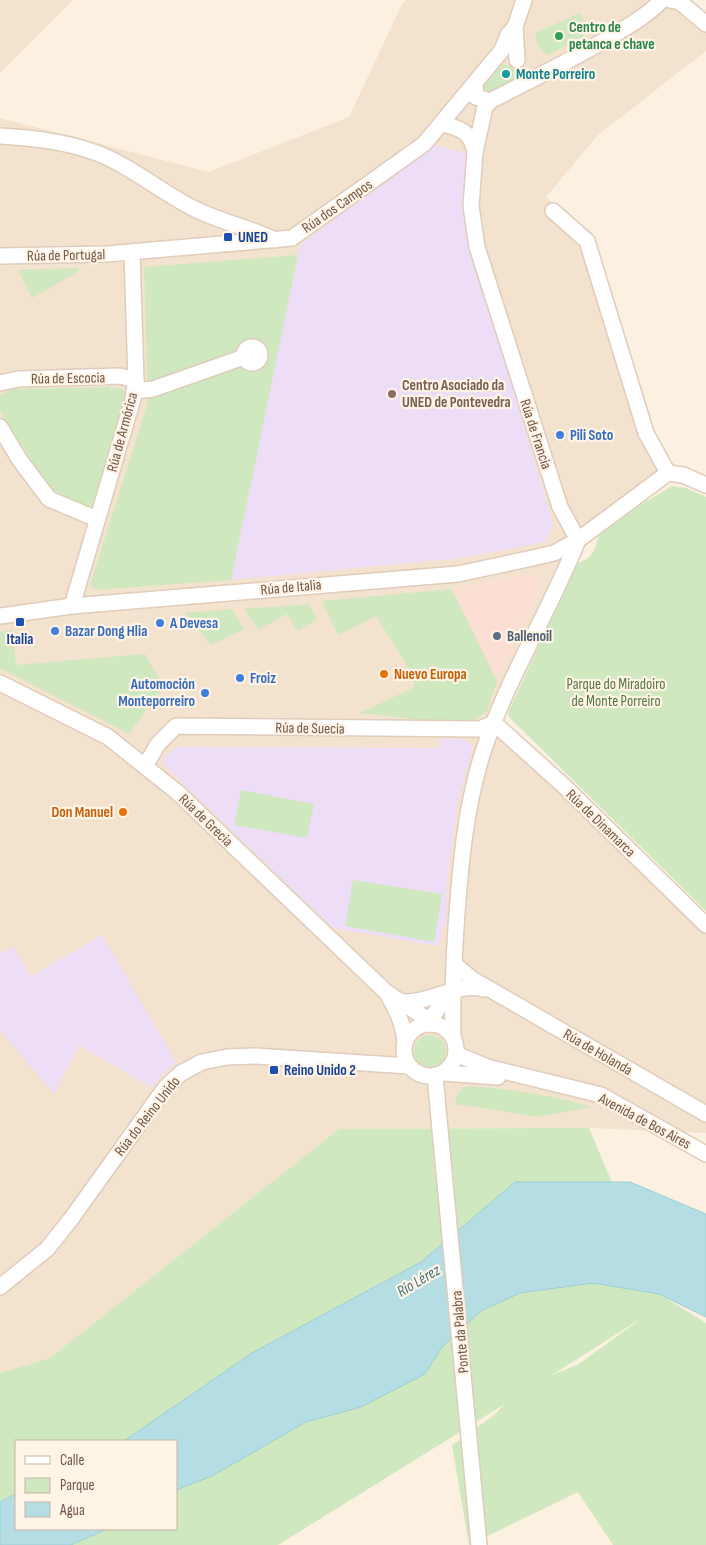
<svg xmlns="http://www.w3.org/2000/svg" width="706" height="1545" font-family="'Sofia Sans Condensed',sans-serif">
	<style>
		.residential { fill: #f3e2ce }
		.commercial { fill: #fcdfd3 }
		.education { fill: #edddf7 }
		.green { fill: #d0e8bf; fill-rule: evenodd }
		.water { fill: #b5dee4; stroke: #9cced6 }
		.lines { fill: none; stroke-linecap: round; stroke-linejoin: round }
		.minor-casing { stroke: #dfccbc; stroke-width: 18 }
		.minor { stroke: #fff; stroke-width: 15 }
		.leisure-dot { fill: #2e9e5b; stroke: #fff4e5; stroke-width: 2 }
		.culture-dot { fill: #0f9aa8; stroke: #fff4e5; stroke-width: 2 }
		.transit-dot { fill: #1a4fb4; stroke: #fff4e5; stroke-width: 2 }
		.education-dot { fill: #8d6e63; stroke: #fff4e5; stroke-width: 2 }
		.shop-dot { fill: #3f7fe0; stroke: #fff4e5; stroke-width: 2 }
		.service-dot { fill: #5c6f8a; stroke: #fff4e5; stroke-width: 2 }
		.food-dot { fill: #e8710a; stroke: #fff4e5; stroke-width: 2 }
		.labels { text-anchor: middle; stroke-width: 4.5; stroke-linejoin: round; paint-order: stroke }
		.leisure-label { font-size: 15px; font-weight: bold; fill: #27864d; stroke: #fff4e5; text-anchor: start }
		.culture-label { font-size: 15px; font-weight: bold; fill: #0d838f; stroke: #fff4e5; text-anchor: start }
		.street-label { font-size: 15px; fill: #715648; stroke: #fff4e5 }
		.transit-label { font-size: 15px; font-weight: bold; fill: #164399; stroke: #fff4e5; text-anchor: start }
		.education-label { font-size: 15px; font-weight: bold; fill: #785e54; stroke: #fff4e5; text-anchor: start }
		.shop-label { font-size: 15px; font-weight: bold; fill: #366cbe; stroke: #fff4e5; text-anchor: start }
		.service-label { font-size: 15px; font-weight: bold; fill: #4e5e75; stroke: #fff4e5; text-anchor: start }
		.food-label { font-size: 15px; font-weight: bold; fill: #c56008; stroke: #fff4e5; text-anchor: start }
		.park-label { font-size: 15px; fill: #527841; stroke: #fff4e5 }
		.water-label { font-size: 16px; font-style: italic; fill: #3f757e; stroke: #fff4e5 }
	</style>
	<rect width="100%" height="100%" fill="#fcf0e0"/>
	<g class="residential">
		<path d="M 0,0 L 73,0 L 0,73 Z"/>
		<path d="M 407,0 L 670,0 L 706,24 L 706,51 L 598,135 L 546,197 L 596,243 L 668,473 L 582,538 L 495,723 L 706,926 L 706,1133 L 589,1128 L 339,1129 L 50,1358 L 0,1373 L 0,118 L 209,172 L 349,117 L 402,4 Z"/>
	</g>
	<path class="commercial" d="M 530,574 L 538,582 L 540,592 L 497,681 L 452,589 Z"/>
	<g class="education">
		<path d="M 436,145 L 466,154 L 464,213 L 492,317 L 553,524 L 545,542 L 461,558 L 231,580 L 300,245 Z"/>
		<path d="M 439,739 L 463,739 L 473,746 L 458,801 L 447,881 L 446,920 L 438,946 L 333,928 L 165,766 L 163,759 L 176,747 L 439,748 Z"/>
		<path d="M 102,935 L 176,1062 L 151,1087 L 79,1045 L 54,1094 L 0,1030 L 0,954 L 14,946 L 30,977 Z"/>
	</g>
	<g class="green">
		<path d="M 580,13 L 591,32 L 548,55 C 539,50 537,43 535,33 Z"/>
		<path d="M 503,64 L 512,67 L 516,72 L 513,81 L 490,95 L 482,92 L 482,86 L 495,69 Z"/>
		<path d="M 298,255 L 231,580 L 96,590 L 90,585 L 148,402 L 144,267 Z"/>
		<path d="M 78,268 L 79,271 L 32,298 L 18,270 Z"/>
		<path d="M 110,387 L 123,389 L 126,398 L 92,508 C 75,509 56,494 45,482 L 0,411 L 0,395 L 12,389 Z"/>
		<path d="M 672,486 L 686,488 L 706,497 L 706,911 L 509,717 L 508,713 L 577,563 C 601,557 592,539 605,528 C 625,512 650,500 672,486 Z"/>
		<path d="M 452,589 L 497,681 L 487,711 L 471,723 L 440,722 L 360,713 L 415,687 L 404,660 L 376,616 L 338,635 L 322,601 Z"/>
		<path d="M 309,604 L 317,619 L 298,631 L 287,614 L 258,630 L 244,609 Z"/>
		<path d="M 232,609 L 244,629 L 211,645 L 185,613 Z"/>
		<path d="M 13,630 L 16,665 L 145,654 L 165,689 L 157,695 L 129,734 L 0,668 L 0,632 Z"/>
		<path d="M 241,790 L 314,804 L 307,838 L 234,825 Z"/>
		<path d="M 353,880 L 442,894 L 434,942 L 345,926 Z"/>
		<circle cx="430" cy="1051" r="16"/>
		<path d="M 470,1086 C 512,1089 551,1095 591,1107 L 538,1117 L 455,1104 C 457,1094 459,1087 470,1086 Z"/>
		<path d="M 589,1128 L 659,1294 L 706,1323 L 706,1545 L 613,1545 L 578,1492 L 469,1545 L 452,1445 L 493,1416 L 505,1404 L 278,1545 L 0,1545 L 0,1373 L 50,1358 L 339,1129 ZM 638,1321 L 579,1364 L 552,1375 L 637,1321 ZM 16,1441 L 176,1441 L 176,1529 L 16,1529 Z"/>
	</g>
	<g class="water">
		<path d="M 515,1182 L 630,1182 L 706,1214 L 706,1317 L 659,1294 L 593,1283 L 520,1293 L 481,1311 L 442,1347 L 425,1374 L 361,1407 L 306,1422 L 212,1476 L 176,1490 L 176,1441 L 124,1441 L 252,1353 L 421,1262 Z"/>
		<path d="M 16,1494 L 16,1529 L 107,1529 L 71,1545 L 0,1545 L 0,1502 Z"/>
	</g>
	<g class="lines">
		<defs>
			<g id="minor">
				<path d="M 670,0 L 680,2 L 706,24"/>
				<path d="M 517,60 L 515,27 L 524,0"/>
				<path d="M 475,83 L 476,97 L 490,101 C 531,80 572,60 612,36 C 630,25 648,15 662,0"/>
				<path d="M 442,124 C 461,128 471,132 475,152"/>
				<path d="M 0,136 C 32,138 63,141 94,152 C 128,164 161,192 193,208 C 220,222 248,227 275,240"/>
				<path d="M 553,211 L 587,241 L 646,433 L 668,473"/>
				<path d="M 0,256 L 107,254 L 292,238 L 424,144 L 502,50 L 508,35 L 515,27"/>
				<circle cx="252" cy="355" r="8"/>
				<path d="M 0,383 L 18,379 L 120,376 L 136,380"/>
				<path d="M 134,391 L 153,389 L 244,357"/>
				<path d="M 0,427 L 19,459 L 49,499 L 97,519"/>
				<path d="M 72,606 L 133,399 L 136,380 L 132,252"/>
				<path d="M 0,616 L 72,606 L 458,574 L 528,559 L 554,553 L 578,540 L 668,473 L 683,475 L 706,485"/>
				<path d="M 0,683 L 108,737 L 177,792 L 386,992 L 424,1017 L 430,1024"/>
				<path d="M 494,723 L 564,786 L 706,925"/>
				<path d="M 145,766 L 158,744 L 176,726 L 480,729 L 494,723"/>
				<path d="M 454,964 L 472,979 L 706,1114"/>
				<path d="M 387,993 C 396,1009 404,1024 405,1043"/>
				<path d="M 404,1002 C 432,1003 456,982 484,989"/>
				<path d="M 430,1024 L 432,1017 L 451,991"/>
				<circle cx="430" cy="1050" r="26"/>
				<path d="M 453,1038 C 452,995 454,955 457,913 C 461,859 466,807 482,755 C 506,680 549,613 578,540 L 560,507 L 477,247 L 471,206 L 475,152 L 485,107 L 490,101"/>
				<path d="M 456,1054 L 487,1067 L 601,1095 L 706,1154"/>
				<path d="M 444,1073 L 498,1077"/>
				<path d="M 435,1076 L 479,1545"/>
				<path d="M 0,1287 L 47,1249 L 71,1219 L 165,1088 L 181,1073 L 202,1062 L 227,1057 L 255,1056 L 409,1066"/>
			</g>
		</defs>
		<use href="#minor" class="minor-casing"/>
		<use href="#minor" class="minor"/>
	</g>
	<circle class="leisure-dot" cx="559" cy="36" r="5"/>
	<circle class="culture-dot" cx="506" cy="74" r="5"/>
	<g class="transit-dot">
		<rect x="223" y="232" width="10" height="10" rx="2.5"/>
		<rect x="15" y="617" width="10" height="10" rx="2.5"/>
		<rect x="269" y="1065" width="10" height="10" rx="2.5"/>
	</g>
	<circle class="education-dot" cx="392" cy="394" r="5"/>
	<g class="shop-dot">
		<circle cx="560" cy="435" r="5"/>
		<circle cx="160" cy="623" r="5"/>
		<circle cx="55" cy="631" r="5"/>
		<circle cx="240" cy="678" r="5"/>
		<circle cx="205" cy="693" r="5"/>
	</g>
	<circle class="service-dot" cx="497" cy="636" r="5"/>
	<g class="food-dot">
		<circle cx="384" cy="674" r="5"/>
		<circle cx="123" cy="812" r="5"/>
	</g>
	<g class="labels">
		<g class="leisure-label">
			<text x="569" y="32">Centro de<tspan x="569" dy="17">petanca e chave</tspan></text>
		</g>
		<g class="culture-label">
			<text x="516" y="79">Monte Porreiro</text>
		</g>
		<g class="street-label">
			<text transform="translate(337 206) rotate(-35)" y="5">Rúa dos Campos</text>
			<text transform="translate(66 255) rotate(-1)" y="5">Rúa de Portugal</text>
			<text transform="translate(68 378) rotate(-1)" y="5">Rúa de Escocia</text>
			<text transform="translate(122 432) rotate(-75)" y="5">Rúa de Armórica</text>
			<text transform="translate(536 434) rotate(72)" y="5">Rúa de Francia</text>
			<text transform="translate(291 587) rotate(-5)" y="5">Rúa de Italia</text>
			<text transform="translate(310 728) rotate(1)" y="5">Rúa de Suecia</text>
			<text transform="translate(206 820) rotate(44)" y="5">Rúa de Grecia</text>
			<text transform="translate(601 823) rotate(44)" y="5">Rúa de Dinamarca</text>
			<text transform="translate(598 1052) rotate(30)" y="5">Rúa de Holanda</text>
			<text transform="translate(147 1116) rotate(-52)" y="5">Rúa do Reino Unido</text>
			<text transform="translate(645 1121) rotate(28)" y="5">Avenida de Bos Aires</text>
			<text transform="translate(460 1332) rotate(-95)" y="5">Ponte da Palabra</text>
		</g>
		<g class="transit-label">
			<text x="238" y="242">UNED</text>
			<text x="20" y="644" text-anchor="middle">Italia</text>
			<text x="284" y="1075">Reino Unido 2</text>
		</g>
		<g class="education-label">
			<text x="402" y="390">Centro Asociado da<tspan x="402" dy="17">UNED de Pontevedra</tspan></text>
		</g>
		<g class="shop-label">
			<text x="570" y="440">Pili Soto</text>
			<text x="170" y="628">A Devesa</text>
			<text x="65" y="636">Bazar Dong Hlia</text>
			<text x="250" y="683">Froiz</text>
			<text x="195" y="689" text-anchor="end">Automoción<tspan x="195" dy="17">Monteporreiro</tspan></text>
		</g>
		<g class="service-label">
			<text x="507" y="641">Ballenoil</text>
		</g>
		<g class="food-label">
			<text x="394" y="679">Nuevo Europa</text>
			<text x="113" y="817" text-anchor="end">Don Manuel</text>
		</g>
		<g class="park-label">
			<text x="616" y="689">Parque do Miradoiro<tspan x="616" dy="17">de Monte Porreiro</tspan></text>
		</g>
		<g class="water-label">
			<text transform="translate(418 1280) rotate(-31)" y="6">Río Lérez</text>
		</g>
	</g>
	<rect x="15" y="1440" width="162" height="90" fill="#fff4e5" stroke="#c6b5a6"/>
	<rect x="25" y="1456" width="25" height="8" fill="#ffffff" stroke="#c6b5a6"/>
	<text x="60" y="1465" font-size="15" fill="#715648">Calle</text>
	<rect x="25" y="1478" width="25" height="15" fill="#d0e8bf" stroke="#c6b5a6"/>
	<text x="60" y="1490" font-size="15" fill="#715648">Parque</text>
	<rect x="25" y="1502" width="25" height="15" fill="#b5dee4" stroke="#c6b5a6"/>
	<text x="60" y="1515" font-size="15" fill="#715648">Agua</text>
</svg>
